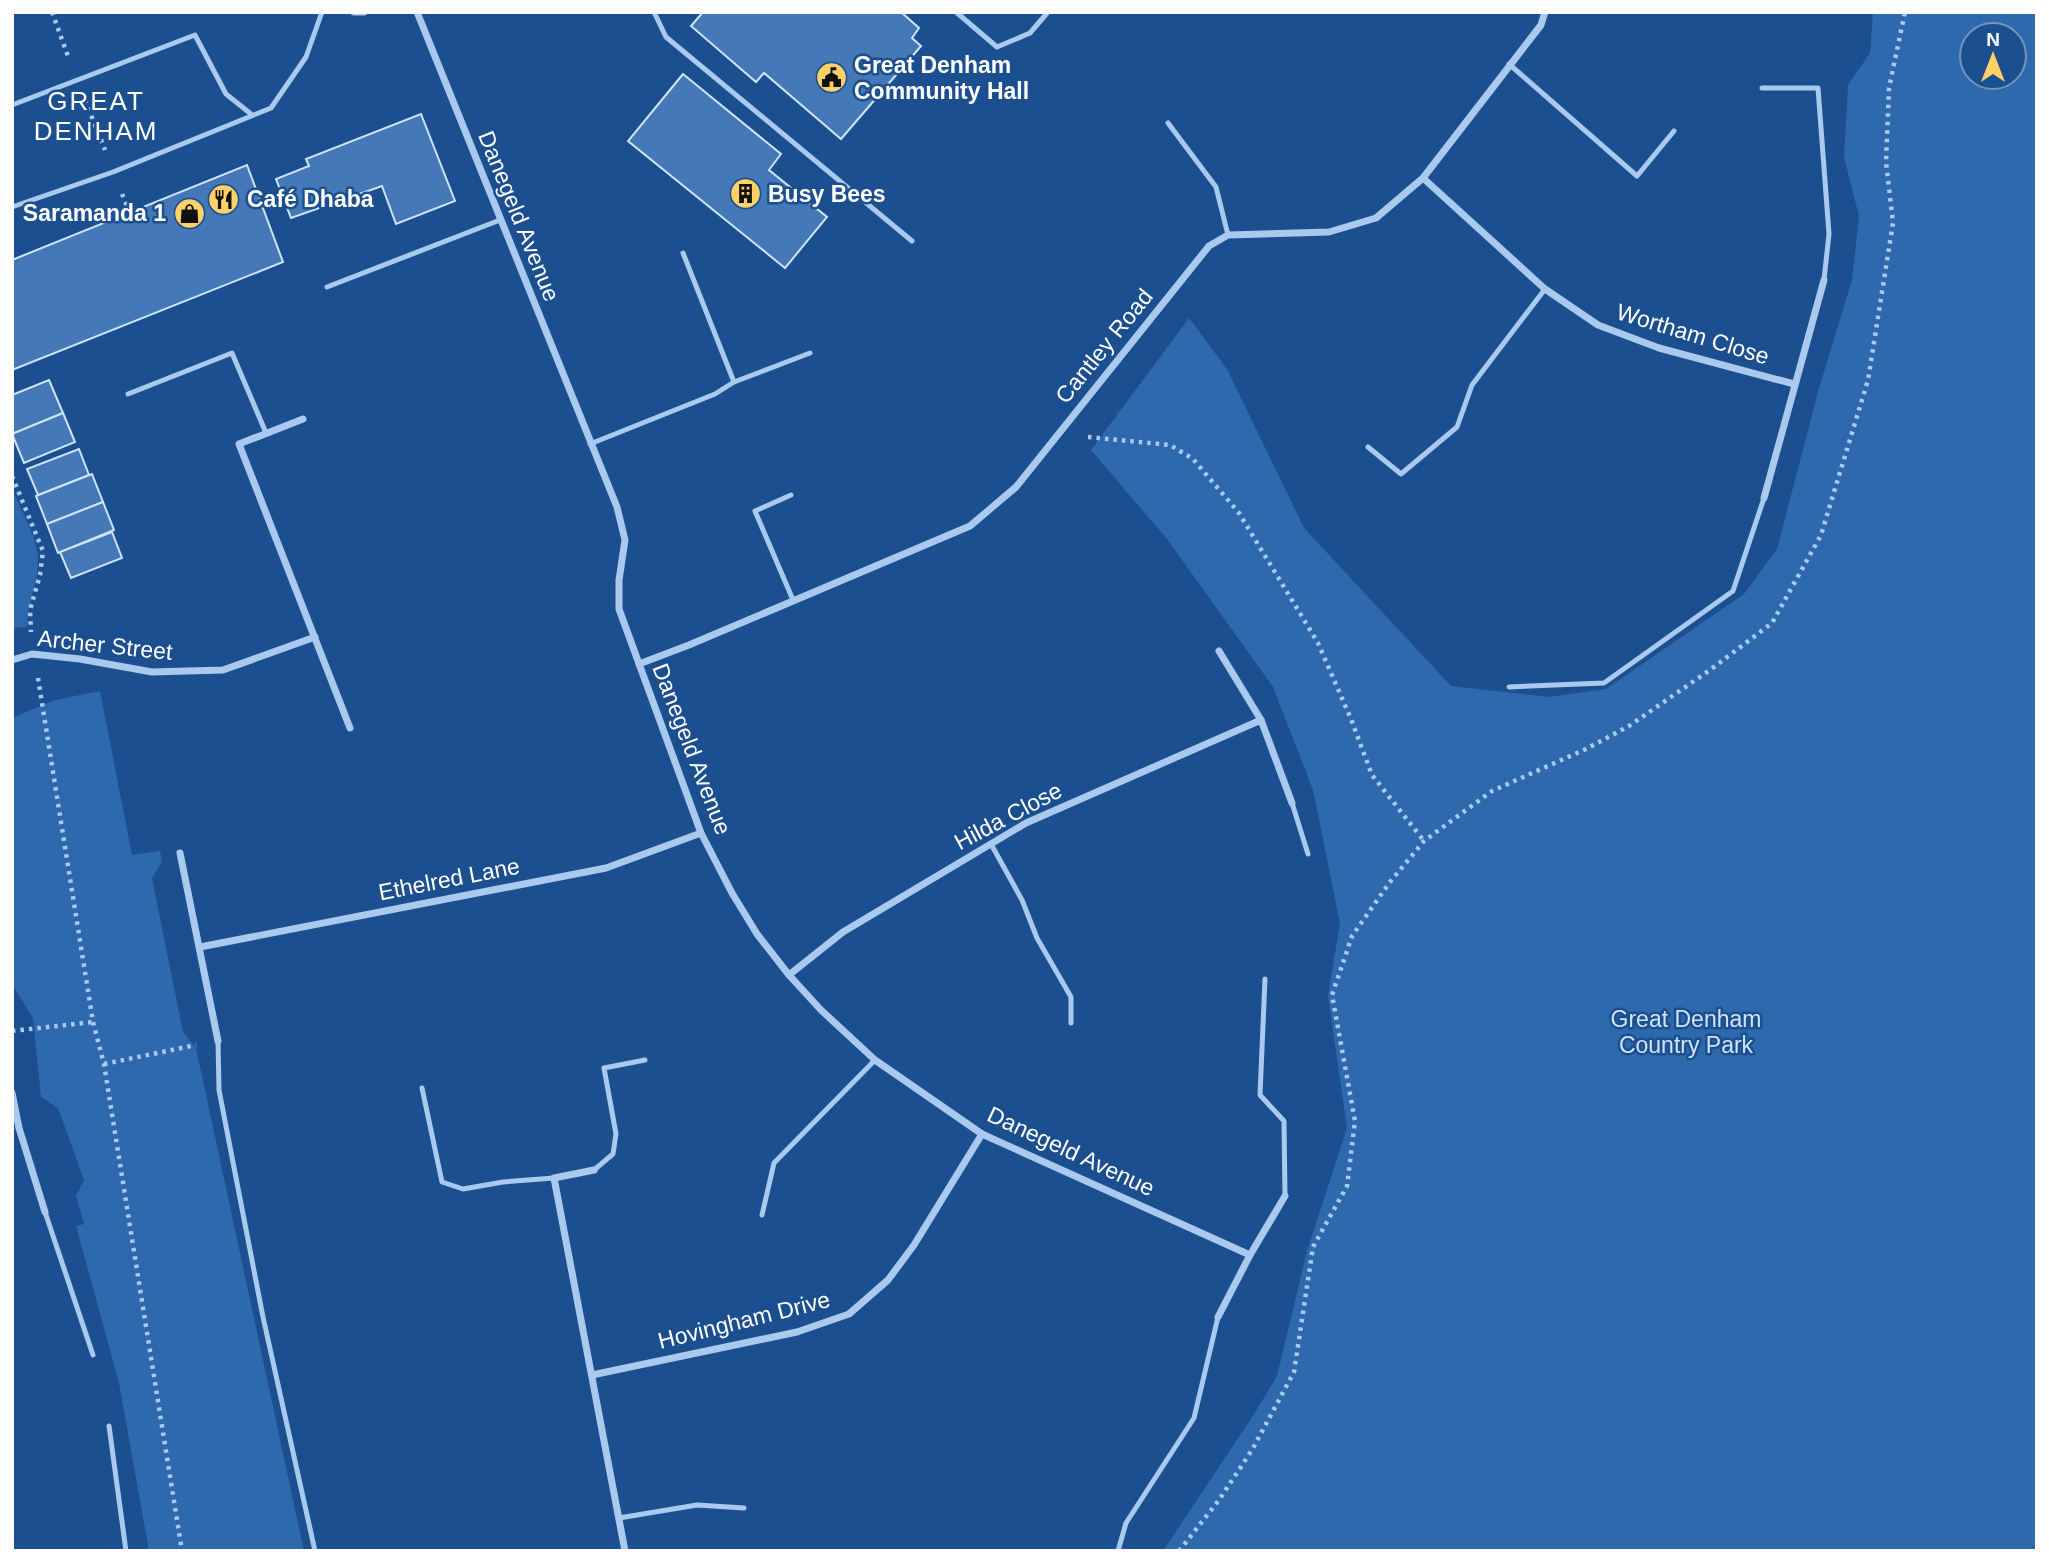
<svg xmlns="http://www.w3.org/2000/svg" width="2049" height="1563" font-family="Helvetica,sans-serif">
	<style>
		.green { fill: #2e69ad; fill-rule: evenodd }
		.building { fill: #4478b7; stroke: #cfe3fa; stroke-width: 2 }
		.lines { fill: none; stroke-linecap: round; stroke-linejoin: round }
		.path { stroke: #a9c9ee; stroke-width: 4.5; stroke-dasharray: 3.5 5; stroke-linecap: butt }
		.lane { stroke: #a9c9ee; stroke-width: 5 }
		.street { stroke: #a9c9ee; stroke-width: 7 }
		.labels { text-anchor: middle; stroke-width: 5; stroke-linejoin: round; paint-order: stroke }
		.poi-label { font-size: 23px; font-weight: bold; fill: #fff; stroke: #1b4f8f; text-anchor: start }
		.street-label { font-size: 23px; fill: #fff; stroke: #1b4f8f }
		.park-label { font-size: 23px; fill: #cfe3fa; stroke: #1b4f8f }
		.quarter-label { font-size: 26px; letter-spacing: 2px; fill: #fff; stroke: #1b4f8f }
	</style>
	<rect width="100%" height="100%" fill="#1b4f8f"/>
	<g class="green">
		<path d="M 1873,12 L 2037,12 L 2037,1551 L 1163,1551 L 1256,1411 L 1277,1376 L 1307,1251 L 1347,1128 L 1328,996 L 1340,923 L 1313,790 L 1273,687 L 1167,539 L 1091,450 L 1189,318 L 1227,369 L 1304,528 L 1451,686 L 1548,697 L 1606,689 L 1744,594 L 1777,549 L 1819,388 L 1852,280 L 1859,216 L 1844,157 L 1848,85 L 1870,53 ZM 1972,35 L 2014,35 L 2014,77 L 1972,77 Z"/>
		<path d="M 12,488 C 20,509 39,540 38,561 C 38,583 27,604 27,627 L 12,628 Z"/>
		<path d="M 100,691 L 132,855 L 160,851 L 162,862 L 152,878 L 183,1032 L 196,1048 L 304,1551 L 149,1551 L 119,1383 L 76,1226 L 84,1224 L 76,1196 L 84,1180 L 58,1108 L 41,1097 L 33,1018 L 12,984 L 12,718 L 55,700 Z"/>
	</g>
	<g class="building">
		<path d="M 703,12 L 901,12 L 919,28 L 912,38 L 921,46 L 841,139 L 764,73 L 756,82 L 691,26 Z"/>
		<path d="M 683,74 L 781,154 L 769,170 L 827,217 L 785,268 L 628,141 Z"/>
		<path d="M 421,114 L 455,201 L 396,224 L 382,186 L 291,218 L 276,179 L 309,166 L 306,159 Z"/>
		<path d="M 247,165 L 283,262 L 12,370 L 12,260 Z"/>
		<path d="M 49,380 L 63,413 L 12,434 L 12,395 Z"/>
		<path d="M 63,413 L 75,442 L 24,463 L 12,434 Z"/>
		<path d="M 79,449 L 89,475 L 38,495 L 27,469 Z"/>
		<path d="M 92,474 L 103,502 L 47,524 L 36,496 Z"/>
		<path d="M 103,502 L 114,530 L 58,553 L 47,524 Z"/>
		<path d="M 112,532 L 122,558 L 71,578 L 60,552 Z"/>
	</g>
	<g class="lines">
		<g class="path">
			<path d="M 52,12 L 69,59"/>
			<path d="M 85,100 L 105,150"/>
			<path d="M 122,194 L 130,213"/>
			<path d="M 1088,437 L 1170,445 L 1193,459 L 1239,513 L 1318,643 L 1351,719 L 1372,775 L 1424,841"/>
			<path d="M 12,476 L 43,551 L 40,575 L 30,610 L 31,632"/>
			<path d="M 38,678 L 93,1022 L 104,1064 L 182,1551"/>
			<path d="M 12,1031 L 93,1022"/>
			<path d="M 104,1064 L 196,1045"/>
			<path d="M 1179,1551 L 1219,1500 L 1252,1450 L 1294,1372 L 1313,1247 L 1347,1186 L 1355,1121 L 1332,995 L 1352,936 L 1390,882 L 1424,841 L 1492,791 L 1586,749 L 1629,726 L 1710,670 L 1772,623 L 1821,535 L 1868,380 L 1893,223 L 1886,162 L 1889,88 L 1905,12"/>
		</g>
		<g class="lane">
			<path d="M 654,12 L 666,37 L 912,241"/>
			<path d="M 956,12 L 997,47 L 1030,33 L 1048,12"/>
			<path d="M 1509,64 L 1637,176 L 1674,131"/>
			<path d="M 1762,88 L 1818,88 L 1829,234 L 1824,280"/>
			<path d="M 12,105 L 195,35 L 226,94 L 251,114"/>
			<path d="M 1168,123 L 1216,187 L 1228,235"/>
			<path d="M 12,207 L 113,172 L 271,108 L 306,57 L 322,12"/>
			<path d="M 683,253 L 734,382"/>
			<path d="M 327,287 L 500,220"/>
			<path d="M 128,394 L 232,353 L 266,433"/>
			<path d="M 590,444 L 715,394 L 734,382 L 810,353"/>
			<path d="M 1368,447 L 1401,474 L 1457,427 L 1472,385 L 1545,289"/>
			<path d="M 791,495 L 755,511 L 793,600"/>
			<path d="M 1509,687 L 1604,683 L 1733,591 L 1764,498"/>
			<path d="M 1292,803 L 1308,854"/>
			<path d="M 991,844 L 1022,900 L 1037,938 L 1071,997 L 1071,1023"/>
			<path d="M 1265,979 L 1260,1095 L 1284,1121 L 1285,1196"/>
			<path d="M 218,1041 L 219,1090 L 263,1317 L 315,1551"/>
			<path d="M 422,1088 L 442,1182 L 463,1189 L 503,1182 L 554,1178"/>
			<path d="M 594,1170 L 613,1154 L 616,1134 L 604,1068 L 645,1060"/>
			<path d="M 45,1212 L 93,1355"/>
			<path d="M 762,1215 L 774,1163 L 875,1060"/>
			<path d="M 109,1426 L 126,1551"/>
			<path d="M 619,1518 L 697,1505 L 744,1508"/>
			<path d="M 1118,1551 L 1126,1523 L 1194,1418 L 1218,1317"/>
		</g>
		<g class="street">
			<path d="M 354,12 L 364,12"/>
			<path d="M 417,12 L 617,507 L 625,540 L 619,580 L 619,609 L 701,833 L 732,893 L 757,934 L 789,975 L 821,1010 L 875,1060 L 982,1134 L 1250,1255"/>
			<path d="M 1423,178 L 1545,289 L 1598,325 L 1659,348 L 1794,384"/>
			<path d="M 303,419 L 239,444 L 350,728"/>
			<path d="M 1764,498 L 1824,280"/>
			<path d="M 1219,651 L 1261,720 L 1292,803"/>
			<path d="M 12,660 L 32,654 L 80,659 L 152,672 L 223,670 L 315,637"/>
			<path d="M 639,664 L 689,645 L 970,526 L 1016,487 L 1209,246 L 1228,235 L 1329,232 L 1376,218 L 1423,178 L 1541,25 L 1545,12"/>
			<path d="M 180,853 L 218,1041"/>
			<path d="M 200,947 L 606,868 L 701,833"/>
			<path d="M 789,975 L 843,932 L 1026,823 L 1261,720"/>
			<path d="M 12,1093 L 19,1128 L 45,1212"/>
			<path d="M 594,1170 L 554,1178 L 625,1551"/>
			<path d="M 1218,1317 L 1250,1255 L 1285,1196"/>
			<path d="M 592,1375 L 797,1332 L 849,1314 L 888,1280 L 914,1245 L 982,1134"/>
		</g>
	</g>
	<defs>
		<symbol id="civic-disc" viewBox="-11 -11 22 22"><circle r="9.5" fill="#ffd166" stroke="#1b4f8f"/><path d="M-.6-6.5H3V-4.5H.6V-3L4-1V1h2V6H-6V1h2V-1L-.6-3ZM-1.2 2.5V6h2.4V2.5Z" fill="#111"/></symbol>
		<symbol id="building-disc" viewBox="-11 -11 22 22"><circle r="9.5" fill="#ffd166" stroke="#1b4f8f"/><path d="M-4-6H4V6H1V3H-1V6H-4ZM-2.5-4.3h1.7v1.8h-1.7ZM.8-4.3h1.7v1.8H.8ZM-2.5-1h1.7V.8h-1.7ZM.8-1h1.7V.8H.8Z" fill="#111"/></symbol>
		<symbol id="restaurant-disc" viewBox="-11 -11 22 22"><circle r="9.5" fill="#ffd166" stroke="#1b4f8f"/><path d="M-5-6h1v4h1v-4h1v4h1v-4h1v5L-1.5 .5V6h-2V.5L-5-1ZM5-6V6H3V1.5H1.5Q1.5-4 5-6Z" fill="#111"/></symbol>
		<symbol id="shop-disc" viewBox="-11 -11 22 22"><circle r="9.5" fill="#ffd166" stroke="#1b4f8f"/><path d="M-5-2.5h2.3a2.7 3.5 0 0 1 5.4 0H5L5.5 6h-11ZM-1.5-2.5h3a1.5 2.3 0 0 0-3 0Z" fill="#111"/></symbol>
	</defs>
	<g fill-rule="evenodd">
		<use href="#civic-disc" x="814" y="60" width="35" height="35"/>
		<use href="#building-disc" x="728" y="176" width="35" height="35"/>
		<use href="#restaurant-disc" x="206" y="182" width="35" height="35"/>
		<use href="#shop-disc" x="172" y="196" width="35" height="35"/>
	</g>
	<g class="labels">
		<g class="poi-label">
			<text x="854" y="73">Great Denham<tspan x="854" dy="26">Community Hall</tspan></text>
			<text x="768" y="202">Busy Bees</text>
			<text x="247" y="207">Café Dhaba</text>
			<text x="166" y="221" text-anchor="end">Saramanda 1</text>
		</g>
		<g class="street-label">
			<text transform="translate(519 216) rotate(68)" y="8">Danegeld Avenue</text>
			<text transform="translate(1693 334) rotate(17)" y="8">Wortham Close</text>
			<text transform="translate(1104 346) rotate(-51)" y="8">Cantley Road</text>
			<text transform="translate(105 645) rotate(6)" y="8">Archer Street</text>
			<text transform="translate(692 749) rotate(69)" y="8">Danegeld Avenue</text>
			<text transform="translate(1008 816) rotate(-28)" y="8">Hilda Close</text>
			<text transform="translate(449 879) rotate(-11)" y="8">Ethelred Lane</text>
			<text transform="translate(1071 1151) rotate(25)" y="8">Danegeld Avenue</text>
			<text transform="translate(744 1320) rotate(-14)" y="8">Hovingham Drive</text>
		</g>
		<g class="park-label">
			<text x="1686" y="1027">Great Denham<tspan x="1686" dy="26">Country Park</tspan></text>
		</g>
		<g class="quarter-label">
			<text x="96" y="110">GREAT<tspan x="96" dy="30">DENHAM</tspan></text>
		</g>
	</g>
	<rect width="2049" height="1563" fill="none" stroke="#ffffff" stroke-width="28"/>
	<g transform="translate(1993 56)"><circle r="33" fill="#1b4f8f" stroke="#7695bc" stroke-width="2"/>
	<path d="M0-5L12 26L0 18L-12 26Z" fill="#ffd166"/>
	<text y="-10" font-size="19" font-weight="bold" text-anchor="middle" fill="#ffffff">N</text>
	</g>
</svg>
